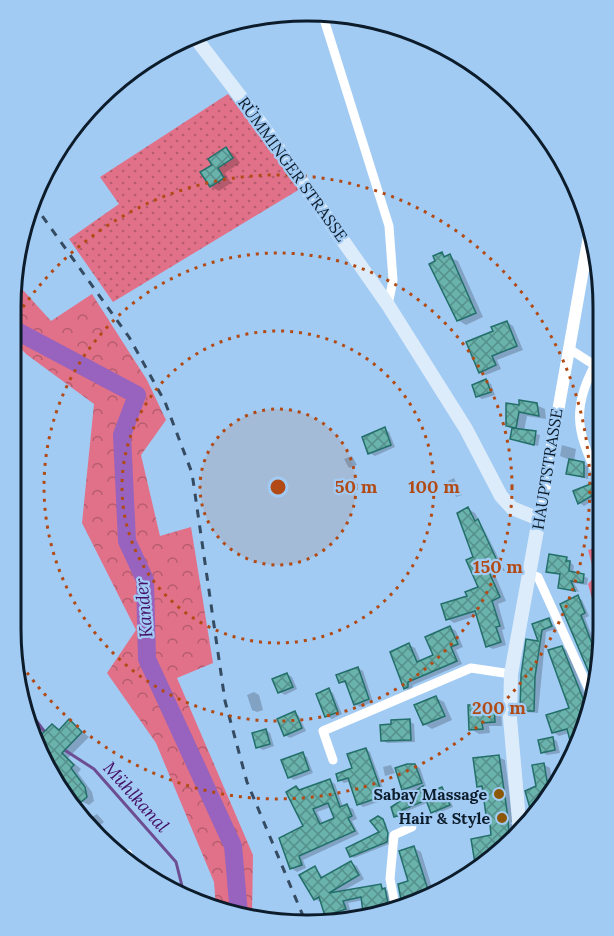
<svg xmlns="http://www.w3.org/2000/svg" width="614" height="936" font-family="Lora,serif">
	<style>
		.forest { fill: url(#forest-crowns) }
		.cemetery { fill: url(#cemetery-stones) }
		.garden { fill: url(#garden-dots) }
		.shadow { fill: #0003; fill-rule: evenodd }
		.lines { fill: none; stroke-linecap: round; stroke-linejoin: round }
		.stream { stroke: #6d4e92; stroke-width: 3 }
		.river { stroke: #9763be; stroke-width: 18 }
		.building { fill: url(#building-cross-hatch); stroke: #236f6a; stroke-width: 1.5; fill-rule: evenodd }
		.minor { stroke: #fff; stroke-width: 9 }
		.tertiary { stroke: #fff; stroke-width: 12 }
		.secondary { stroke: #ddecfb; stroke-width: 14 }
		.rail { stroke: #344b61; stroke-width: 3; stroke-dasharray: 8 8; stroke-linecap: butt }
		.ring { fill: none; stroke: #b14a14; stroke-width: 3; stroke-dasharray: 3 6 }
		.poi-dot { fill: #8c5807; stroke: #a2cbf4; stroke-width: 2 }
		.labels { text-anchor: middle; stroke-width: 4.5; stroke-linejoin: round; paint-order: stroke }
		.street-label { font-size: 16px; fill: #0c1c2b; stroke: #a2cbf4 }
		.poi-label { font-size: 16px; font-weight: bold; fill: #0c1c2b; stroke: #a2cbf4; text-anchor: end }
		.water-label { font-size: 18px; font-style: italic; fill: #440e64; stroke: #a2cbf4 }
		.rim { fill: none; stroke: #0c1c2b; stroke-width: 3 }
		.centre { fill: #b14a14; stroke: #a2cbf4; stroke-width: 3 }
		.ring-label { font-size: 18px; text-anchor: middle; font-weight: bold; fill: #b14a14; stroke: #a2cbf4; stroke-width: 4.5; stroke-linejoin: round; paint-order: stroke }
	</style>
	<defs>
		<pattern id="forest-crowns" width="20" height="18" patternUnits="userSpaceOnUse" patternTransform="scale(1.5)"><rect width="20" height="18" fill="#e17188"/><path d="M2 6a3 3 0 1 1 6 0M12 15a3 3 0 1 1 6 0" fill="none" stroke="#b55c6f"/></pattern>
		<pattern id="cemetery-stones" width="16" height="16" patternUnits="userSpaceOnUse" patternTransform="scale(1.5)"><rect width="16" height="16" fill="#e17188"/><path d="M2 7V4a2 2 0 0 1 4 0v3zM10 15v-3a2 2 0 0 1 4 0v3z" fill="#b55c6f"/></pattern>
		<pattern id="garden-dots" width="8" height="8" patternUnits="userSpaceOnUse" patternTransform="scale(1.5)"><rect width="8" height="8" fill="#e17188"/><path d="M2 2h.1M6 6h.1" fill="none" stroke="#b55c6f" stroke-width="1.8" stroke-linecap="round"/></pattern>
		<pattern id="building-cross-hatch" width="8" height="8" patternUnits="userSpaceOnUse" patternTransform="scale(1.5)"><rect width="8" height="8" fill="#6ab2ac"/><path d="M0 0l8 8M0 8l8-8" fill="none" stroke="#56908c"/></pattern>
	</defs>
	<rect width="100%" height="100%" fill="#a2cbf4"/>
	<path class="forest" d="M 13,279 L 51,321 L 92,294 L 147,380 L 166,420 L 141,455 L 160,536 L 191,527 L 213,663 L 177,678 L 253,855 L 252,917 L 216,908 L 214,882 L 156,743 L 107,673 L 136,630 L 82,523 L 94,404 L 26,354 L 13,340 Z"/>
	<path class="cemetery" d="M 602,546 L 601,631 L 588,584 L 595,576 L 588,550 Z"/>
	<path class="garden" d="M 228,94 L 300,189 L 113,302 L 69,239 L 119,204 L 100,177 Z"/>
	<g class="shadow">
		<path d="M 226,149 L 234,154 L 240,163 L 225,173 L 231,183 L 219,191 L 211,186 L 214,166 Z"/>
		<path d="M 442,254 L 458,261 L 483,317 L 466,325 L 458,320 L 437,262 Z"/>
		<path d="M 507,322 L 513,326 L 523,350 L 497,360 L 501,369 L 486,375 L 480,372 L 494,332 Z"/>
		<path d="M 486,381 L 491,384 L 495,395 L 482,399 L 477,396 Z"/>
		<path d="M 602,402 L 602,415 L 596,407 Z"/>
		<path d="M 536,405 L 545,409 L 546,419 L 527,416 L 524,431 L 540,435 L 538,446 L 512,438 L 514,429 L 507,425 L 520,407 Z"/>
		<path d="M 384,429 L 389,432 L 395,447 L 375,456 L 370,453 Z"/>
		<path d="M 562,445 L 576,449 L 574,462 L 588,466 L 588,479 L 568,474 L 570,460 L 560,456 Z"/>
		<path d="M 352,456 L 357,465 L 349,468 L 344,459 Z"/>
		<path d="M 454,478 L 462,495 L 456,497 L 448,481 Z"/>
		<path d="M 593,484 L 598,487 L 602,495 L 584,506 L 580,503 Z"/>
		<path d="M 468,509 L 475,513 L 480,522 L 477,522 L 501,573 L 495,575 L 506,601 L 498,604 L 505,629 L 502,630 L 506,645 L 493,649 L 487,646 L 478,615 L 454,623 L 448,619 L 480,587 Z"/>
		<path d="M 481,523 L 505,571 L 503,571 Z"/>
		<path d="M 567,558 L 574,566 L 573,573 L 588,578 L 587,585 L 574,583 L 579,592 L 559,587 L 561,575 L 548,571 Z"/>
		<path d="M 577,597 L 582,600 L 589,616 L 585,618 L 601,659 L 601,668 L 596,677 L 591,674 Z"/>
		<path d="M 549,619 L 556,629 L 546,632 L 538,713 L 525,712 L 521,710 L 540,643 L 534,625 Z"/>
		<path d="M 450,627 L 456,631 L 463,647 L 456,650 L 462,664 L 413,685 L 411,692 L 405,688 L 409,645 L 415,648 L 421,662 L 435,656 Z"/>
		<path d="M 562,647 L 568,651 L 589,706 L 574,757 L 569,733 L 559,736 L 553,732 L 571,709 Z"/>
		<path d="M 358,668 L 363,671 L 373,702 L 360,707 L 355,704 L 348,684 L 341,682 Z"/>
		<path d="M 287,674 L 292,677 L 297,689 L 285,695 L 280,692 Z"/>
		<path d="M 328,690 L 333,693 L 342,714 L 332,719 L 327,716 Z"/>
		<path d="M 254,692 L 259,695 L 263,710 L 257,712 L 252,710 L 247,695 Z"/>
		<path d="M 436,698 L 444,702 L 452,720 L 432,729 L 424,724 Z"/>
		<path d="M 493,705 L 501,710 L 502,726 L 489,726 L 490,733 L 479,734 L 471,729 Z"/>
		<path d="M 294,713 L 299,716 L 306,731 L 290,738 L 285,735 Z"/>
		<path d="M 69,721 L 89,737 L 68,758 L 81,769 L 78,773 L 92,792 L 94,801 L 89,805 L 81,801 L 73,807 L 61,794 L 57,787 L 65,781 L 47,766 L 36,743 L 53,726 L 60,730 Z"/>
		<path d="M 409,721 L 414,724 L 415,742 L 387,743 L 382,740 L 392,726 Z"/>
		<path d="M 265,730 L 270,733 L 274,746 L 263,750 L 258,747 Z"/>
		<path d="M 552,738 L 557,741 L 560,753 L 547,755 L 542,752 Z"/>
		<path d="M 366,749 L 370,752 L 387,799 L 363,807 L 359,804 L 351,781 L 344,783 L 340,780 L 353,769 Z"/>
		<path d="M 302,754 L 307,757 L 313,773 L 294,780 L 289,777 Z"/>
		<path d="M 498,757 L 505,760 L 513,822 L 510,823 L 514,826 L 516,836 L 477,868 L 493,836 L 484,789 L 478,786 Z"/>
		<path d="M 543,764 L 550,768 L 552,781 L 558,782 L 537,811 L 531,807 L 527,792 L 538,787 Z"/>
		<path d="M 391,765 L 395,773 L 385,776 L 383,767 Z"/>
		<path d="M 415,765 L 420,768 L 426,786 L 422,787 L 428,794 L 442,789 L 446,791 L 453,807 L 436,814 L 429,802 L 405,812 L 406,816 L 399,818 L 396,816 L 421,788 L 409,792 L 404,789 Z"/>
		<path d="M 330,781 L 335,784 L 343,807 L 347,806 L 353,809 L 357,819 L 352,821 L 359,834 L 303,860 L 306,868 L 297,872 L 291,868 L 305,826 L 296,788 L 301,791 ZM 331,807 L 336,819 L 324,825 L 317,812 Z"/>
		<path d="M 97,814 L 104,822 L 98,827 L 90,818 Z"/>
		<path d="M 378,818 L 386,823 L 389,844 L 354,858 L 351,856 L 382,833 Z"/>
		<path d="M 103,831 L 120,849 L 116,853 L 99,835 Z"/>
		<path d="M 414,848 L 421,852 L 434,894 L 407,906 L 403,904 L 410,882 Z"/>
		<path d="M 351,863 L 357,866 L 364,879 L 341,892 L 381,886 L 390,893 L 393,908 L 387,909 L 387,914 L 383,915 L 366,917 L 363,900 L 348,903 L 353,918 L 328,921 L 322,903 L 315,899 L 315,868 L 324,878 Z"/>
		<path d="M 286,920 L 293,924 L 294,924 L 280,923 Z"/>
	</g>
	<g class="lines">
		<g class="stream">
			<path d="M 11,526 L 11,509"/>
			<path d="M 23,703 L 47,735"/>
			<path d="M 63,749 L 94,769 L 176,862 L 185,898"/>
		</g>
		<path class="river" d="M 13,329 L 137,395 L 122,435 L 127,541 L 145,580 L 147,659 L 233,846 L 239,914"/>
	</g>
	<g class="building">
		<path d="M 226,147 L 233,158 L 218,168 L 224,178 L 210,187 L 200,172 L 212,165 L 208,159 Z"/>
		<path d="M 442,252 L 444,257 L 450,254 L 476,313 L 457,321 L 429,264 L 435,261 L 433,256 Z"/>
		<path d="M 507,321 L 517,346 L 492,356 L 496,365 L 479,373 L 466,342 L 493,331 L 491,327 Z"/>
		<path d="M 486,379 L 491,392 L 476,397 L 472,385 Z"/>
		<path d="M 519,400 L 537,403 L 539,416 L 519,412 L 516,428 L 506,426 L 506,403 L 519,405 Z"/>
		<path d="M 385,427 L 391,445 L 368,454 L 362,437 Z"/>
		<path d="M 512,428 L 536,431 L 534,445 L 510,439 Z"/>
		<path d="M 569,459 L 584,462 L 584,477 L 566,474 Z"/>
		<path d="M 593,483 L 600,491 L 578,504 L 573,491 Z"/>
		<path d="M 468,507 L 475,521 L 478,519 L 500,567 L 489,572 L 500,597 L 492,601 L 500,626 L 496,627 L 501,642 L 486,647 L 475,611 L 446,620 L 441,604 L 467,596 L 465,592 L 478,587 L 466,560 L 473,557 L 457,513 Z"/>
		<path d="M 549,554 L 567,557 L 566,561 L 570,561 L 569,571 L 584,574 L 583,583 L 571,581 L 575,591 L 558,588 L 560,574 L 546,572 Z"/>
		<path d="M 578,595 L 585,613 L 581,615 L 601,667 L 600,671 L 590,675 L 560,604 Z"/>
		<path d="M 549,618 L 552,626 L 542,630 L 535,677 L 534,711 L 520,711 L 521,675 L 526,639 L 538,641 L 532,624 Z"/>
		<path d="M 450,626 L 458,644 L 451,647 L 457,661 L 408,682 L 408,687 L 404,689 L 390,652 L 409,643 L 417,662 L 433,655 L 425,637 Z"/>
		<path d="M 562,646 L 588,711 L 574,756 L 567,729 L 552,733 L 546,715 L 569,708 L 548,650 Z"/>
		<path d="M 358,667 L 369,699 L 354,705 L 345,681 L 339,683 L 336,675 Z"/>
		<path d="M 287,673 L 293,687 L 278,693 L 272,679 Z"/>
		<path d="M 329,688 L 338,712 L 325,717 L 316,694 Z"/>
		<path d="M 436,696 L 445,716 L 423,725 L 414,705 Z"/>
		<path d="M 494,704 L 495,722 L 482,723 L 483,729 L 469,730 L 468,705 Z"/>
		<path d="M 295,711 L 302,728 L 284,736 L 277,719 Z"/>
		<path d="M 69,719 L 82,732 L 62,753 L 74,765 L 71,768 L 85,787 L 87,797 L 81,802 L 73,798 L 68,802 L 61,794 L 56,786 L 62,781 L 47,767 L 35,741 L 52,724 L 59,730 Z"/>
		<path d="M 410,719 L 411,740 L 381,741 L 380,725 L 391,724 L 391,720 Z"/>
		<path d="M 266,729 L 270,744 L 256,748 L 252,733 Z"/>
		<path d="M 553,737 L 555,750 L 541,753 L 538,740 Z"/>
		<path d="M 366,748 L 383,796 L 357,805 L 348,778 L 338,781 L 336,774 L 352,768 L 347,754 Z"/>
		<path d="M 303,752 L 309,770 L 288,778 L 281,760 Z"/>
		<path d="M 499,755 L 508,818 L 503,821 L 508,820 L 509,835 L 514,838 L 476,869 L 471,839 L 491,835 L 489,815 L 486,815 L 482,786 L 477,787 L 473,758 Z"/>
		<path d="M 544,763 L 547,781 L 554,778 L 557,784 L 548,797 L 530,808 L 525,791 L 536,786 L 532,765 Z"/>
		<path d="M 407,764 L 415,764 L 422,783 L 402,790 L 395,768 Z"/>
		<path d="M 330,779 L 340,807 L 347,804 L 352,816 L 348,818 L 355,831 L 299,856 L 302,865 L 290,869 L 279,838 L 303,826 L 286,792 L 296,786 L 299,790 ZM 328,803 L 334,818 L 320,824 L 313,809 Z"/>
		<path d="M 423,786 L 425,794 L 442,787 L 450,805 L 431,813 L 426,800 L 402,810 L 403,814 L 394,817 L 391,807 Z"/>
		<path d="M 378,816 L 383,819 L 388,833 L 387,842 L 350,857 L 346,848 L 379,832 L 370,821 Z"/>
		<path d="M 414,846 L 430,896 L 402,905 L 398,884 L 408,881 L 399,851 Z"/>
		<path d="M 351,861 L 359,875 L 329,893 L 381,884 L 382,889 L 385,888 L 389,909 L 369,915 L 369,911 L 363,912 L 361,897 L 343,901 L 346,909 L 325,916 L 319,897 L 314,900 L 299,875 L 315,866 L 321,878 Z"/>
	</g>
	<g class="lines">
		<g class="minor">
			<path d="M 323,16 L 389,226 L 393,280 L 388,305"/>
			<path d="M 568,348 L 602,370"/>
			<path d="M 595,365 C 568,414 580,438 602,485"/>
			<path d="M 529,574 L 538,577 L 592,696"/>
			<path d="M 333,760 L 323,731 L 471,668 L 511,674"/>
			<path d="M 121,859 L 128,854"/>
			<path d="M 396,910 L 390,879 L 394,835 L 412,827"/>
		</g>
		<path class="tertiary" d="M 539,519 L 589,236"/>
		<path class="secondary" d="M 194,36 L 262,125 L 388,305 L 466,429 L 501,496 L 512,508 L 539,519 L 511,674 L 510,718 L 520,832"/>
		<path class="rail" d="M 33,203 L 129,337 L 165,402 L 192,473 L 225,701 L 247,782 L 306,923"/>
	</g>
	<circle cx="278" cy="487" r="78" fill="#b14a14" fill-opacity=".12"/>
	<g class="ring">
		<circle cx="278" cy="487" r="78"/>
		<circle cx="278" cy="487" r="156"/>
		<circle cx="278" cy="487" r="234"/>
		<path d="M13 322A312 312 0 1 1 15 655"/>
	</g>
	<g class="poi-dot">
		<circle cx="499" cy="794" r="6"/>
		<circle cx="502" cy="818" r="6"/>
	</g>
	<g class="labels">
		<g class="street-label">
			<text transform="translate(293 169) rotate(54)" y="6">RÜMMINGER STRASSE</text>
			<text transform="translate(547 469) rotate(-81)" y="6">HAUPTSTRASSE</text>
		</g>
		<g class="poi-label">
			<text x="487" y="800">Sabay Massage</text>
			<text x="490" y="824">Hair &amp; Style</text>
		</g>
		<g class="water-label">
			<text transform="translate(144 608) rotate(-95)" y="6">Kander</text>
			<text transform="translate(136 797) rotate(48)" y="6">Mühlkanal</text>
		</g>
	</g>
	<path d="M0 0H614V936H0ZM307 21H307A286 286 0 0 1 593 307V629A286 286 0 0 1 307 915H307A286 286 0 0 1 21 629V307A286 286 0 0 1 307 21Z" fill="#a2cbf4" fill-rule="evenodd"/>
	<path class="rim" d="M307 21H307A286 286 0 0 1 593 307V629A286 286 0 0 1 307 915H307A286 286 0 0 1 21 629V307A286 286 0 0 1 307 21Z"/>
	<circle cx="278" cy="487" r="9" class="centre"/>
	<g class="ring-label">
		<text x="356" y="493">50 m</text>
		<text x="434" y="493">100 m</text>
		<text x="498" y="573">150 m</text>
		<text x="499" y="714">200 m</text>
	</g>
</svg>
